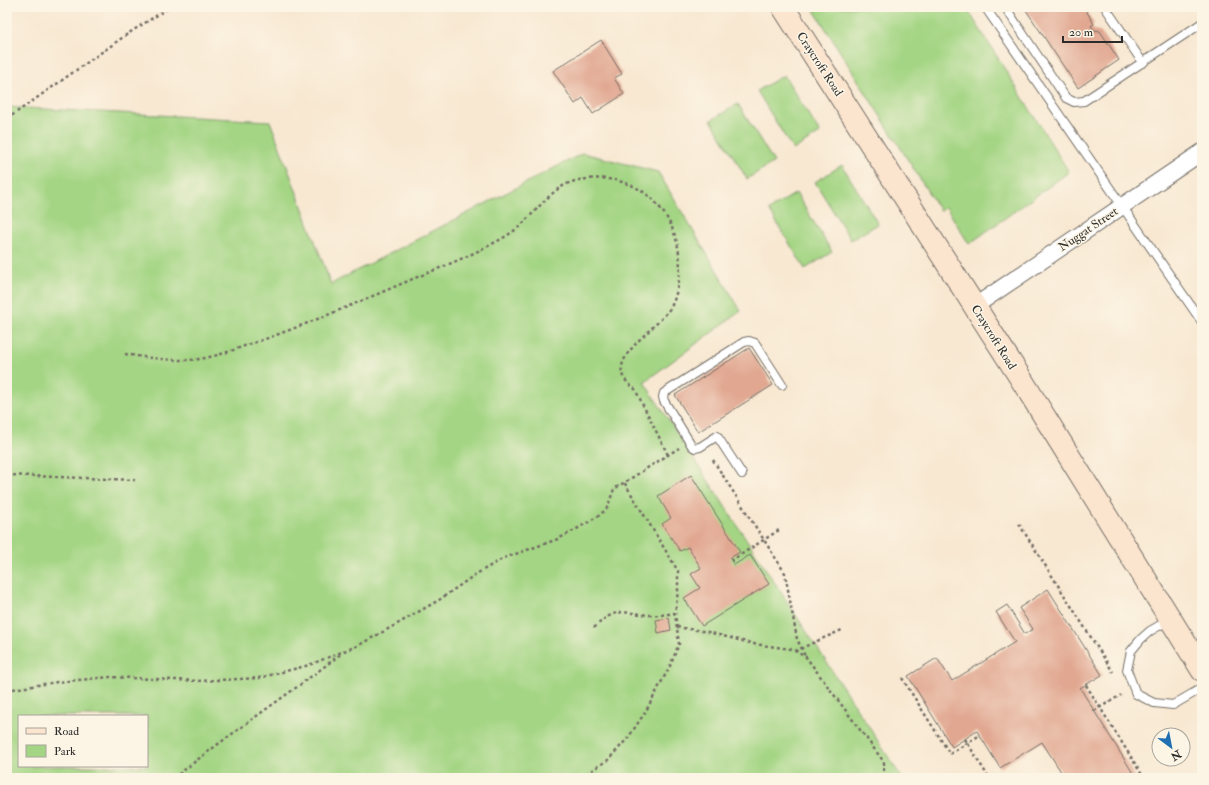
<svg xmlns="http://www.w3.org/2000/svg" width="1209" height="785" font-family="'IM FELL Double Pica',serif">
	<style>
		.green { fill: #a4d584; stroke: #688058; fill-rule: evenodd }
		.building { fill: #e1a791 }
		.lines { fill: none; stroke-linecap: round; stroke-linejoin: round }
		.lane-casing { stroke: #736d65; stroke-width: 10 }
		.street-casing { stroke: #736d65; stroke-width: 18 }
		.secondary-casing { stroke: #736d65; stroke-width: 24 }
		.path { stroke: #736d65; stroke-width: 2.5; stroke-dasharray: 3 3; stroke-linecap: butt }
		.lane { stroke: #fff; stroke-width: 8 }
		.street { stroke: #fff; stroke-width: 16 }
		.secondary { stroke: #fce5cf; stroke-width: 22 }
		.labels { text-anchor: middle; stroke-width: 3; stroke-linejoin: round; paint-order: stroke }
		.street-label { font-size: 12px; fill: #2b2b2b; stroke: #fcf5e5 }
	</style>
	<rect width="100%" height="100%" fill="#fcf5e5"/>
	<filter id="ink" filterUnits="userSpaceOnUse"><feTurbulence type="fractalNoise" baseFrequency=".025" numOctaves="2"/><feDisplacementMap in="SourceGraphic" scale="8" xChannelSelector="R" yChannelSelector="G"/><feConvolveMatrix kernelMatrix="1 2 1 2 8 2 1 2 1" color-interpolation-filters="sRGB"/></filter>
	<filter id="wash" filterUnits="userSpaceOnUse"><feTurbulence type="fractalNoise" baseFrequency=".012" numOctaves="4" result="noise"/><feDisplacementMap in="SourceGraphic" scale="16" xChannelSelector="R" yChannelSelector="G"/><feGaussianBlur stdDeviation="0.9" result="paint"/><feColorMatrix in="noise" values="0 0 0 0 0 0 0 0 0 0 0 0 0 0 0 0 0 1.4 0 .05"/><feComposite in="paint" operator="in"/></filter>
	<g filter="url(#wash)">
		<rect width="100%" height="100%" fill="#f8e8d2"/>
		<g class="green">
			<path d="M 812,7 L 966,7 L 1069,172 L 969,244 L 946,207 L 940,211 Z"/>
			<path d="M 784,75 L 820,133 L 793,150 L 757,91 Z"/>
			<path d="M 738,104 L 774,162 L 747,179 L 711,120 Z"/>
			<path d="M 7,107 L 270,121 L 331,284 L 583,153 L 658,172 L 741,311 L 644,382 L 902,778 L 7,778 ZM 19,716 L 147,716 L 147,766 L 19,766 Z"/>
			<path d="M 842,165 L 878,224 L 851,240 L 815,182 Z"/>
			<path d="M 796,193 L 832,252 L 805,269 L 769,210 Z"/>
		</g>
		<g id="blocks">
			<g class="building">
				<path d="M 1024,7 L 1084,7 L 1094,24 L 1091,26 L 1094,30 L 1100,31 L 1119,60 L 1078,88 Z"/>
				<path d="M 601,40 L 622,74 L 614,78 L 624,94 L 593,114 L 583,98 L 575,104 L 553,71 Z"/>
				<path d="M 749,348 L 773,385 L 698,432 L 675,395 Z"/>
				<path d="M 691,475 L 740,552 L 730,558 L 734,565 L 750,555 L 769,584 L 702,626 L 684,598 L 700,588 L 691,574 L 701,568 L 688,547 L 680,551 L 662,524 L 671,518 L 658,496 Z"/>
				<path d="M 1048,589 L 1102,675 L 1080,688 L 1136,778 L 1065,778 L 1042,742 L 1000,768 L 977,731 L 952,747 L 908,676 L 937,658 L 952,681 L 1015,642 L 996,612 L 1007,605 L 1025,634 L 1033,629 L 1019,608 Z"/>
				<path d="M 669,618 L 671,630 L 658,633 L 656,620 Z"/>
			</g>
		</g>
	</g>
	<g filter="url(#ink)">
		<use href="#blocks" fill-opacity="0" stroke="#736d65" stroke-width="1"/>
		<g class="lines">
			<defs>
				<g id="lane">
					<path d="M 985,7 L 1202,322"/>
					<path d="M 1005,7 L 1066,98 L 1074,102 L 1084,101 L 1202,23"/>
					<path d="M 1105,7 L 1143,63"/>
					<path d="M 742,474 L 717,436 L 700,447 L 695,448 L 692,446 L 664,401 L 663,397 L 664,393 L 744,342 L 749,341 L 755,343 L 782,385"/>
					<path d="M 1169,620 L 1150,631 L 1141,639 L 1131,651 L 1127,670 L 1136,694 L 1154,703 L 1173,705 L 1202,688"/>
				</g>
				<path id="street" d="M 975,306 L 1202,152"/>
				<path id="secondary" d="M 783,7 L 1018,374 L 1202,670"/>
			</defs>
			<use href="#lane" class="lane-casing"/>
			<use href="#street" class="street-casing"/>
			<use href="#secondary" class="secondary-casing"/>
			<g class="path">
				<path d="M 7,119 L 129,33 L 170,7"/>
				<path d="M 125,354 C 148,358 182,363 205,358 C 220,355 234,350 247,345 C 275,336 303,325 330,314 C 359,302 387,290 415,278 C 445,266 475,254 503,238 C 511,233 519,228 525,221 C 540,207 553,187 575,181 C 601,175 629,179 650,197 C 675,220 684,253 678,285 C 676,294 674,304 668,311 C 657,327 617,352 622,374 C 624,380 630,385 635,389 L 668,455"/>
				<path d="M 713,460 L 785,573 L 797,639 L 805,656"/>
				<path d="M 7,475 L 135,480"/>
				<path d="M 1019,524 L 1113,672"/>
				<path d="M 731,561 L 779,530"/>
				<path d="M 677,627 L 708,632 L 754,644 L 791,649 L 806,657 L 884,762 L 884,772 L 881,778"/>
				<path d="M 594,628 C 616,606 623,613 650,615 C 658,616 667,614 675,613"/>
				<path d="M 795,651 L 844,629"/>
				<path d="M 902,678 L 950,754 L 980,735"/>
				<path d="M 1086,685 L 1144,778"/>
				<path d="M 7,690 L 57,682 L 110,677 L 198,681 L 259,678 L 309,665 L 359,645 L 399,623 L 439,600 L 476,574 L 504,558 L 558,539 L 575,530 L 600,515 L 607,508 L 614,489 L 679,448"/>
				<path d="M 1094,711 L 1121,695"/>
				<path d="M 965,739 L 989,778"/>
				<path d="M 581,777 L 608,760 L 628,738 L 646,711 L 670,666 L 679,644 L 675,613 L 678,591 L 678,571 L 624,482"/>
				<path d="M 174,778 C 229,734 287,696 342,653"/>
			</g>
			<use href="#lane" class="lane"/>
			<use href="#street" class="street"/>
			<use href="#secondary" class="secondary"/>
		</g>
	</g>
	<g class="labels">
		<g class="street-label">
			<text transform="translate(820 64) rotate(57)" y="4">Craycroft Road</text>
			<text transform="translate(1088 229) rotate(-34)" y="4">Nuggat Street</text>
			<text transform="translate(994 337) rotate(58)" y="4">Craycroft Road</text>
		</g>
	</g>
	<rect width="1209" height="785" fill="none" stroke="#fcf5e5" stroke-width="24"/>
	<rect x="18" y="715" width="130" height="52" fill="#fcf5e5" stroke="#a8a49b"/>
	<rect x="26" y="728" width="20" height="6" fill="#fce5cf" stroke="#a8a49b"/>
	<text x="54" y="735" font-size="12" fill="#2b2b2b">Road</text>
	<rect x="26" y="745" width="20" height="12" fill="#a4d584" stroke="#a8a49b"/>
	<text x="54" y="755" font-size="12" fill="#2b2b2b">Park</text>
	<g transform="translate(1171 747) rotate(148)"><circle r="19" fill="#fcf5e5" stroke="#a8a49b"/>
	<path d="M0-3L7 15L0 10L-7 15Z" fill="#1f6fb2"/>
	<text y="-6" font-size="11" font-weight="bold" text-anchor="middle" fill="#2b2b2b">N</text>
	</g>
	<path d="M1063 36v6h59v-6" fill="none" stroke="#2b2b2b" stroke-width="2"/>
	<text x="1069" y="36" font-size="12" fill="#2b2b2b" stroke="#fcf5e5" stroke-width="3" paint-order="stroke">20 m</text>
</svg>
